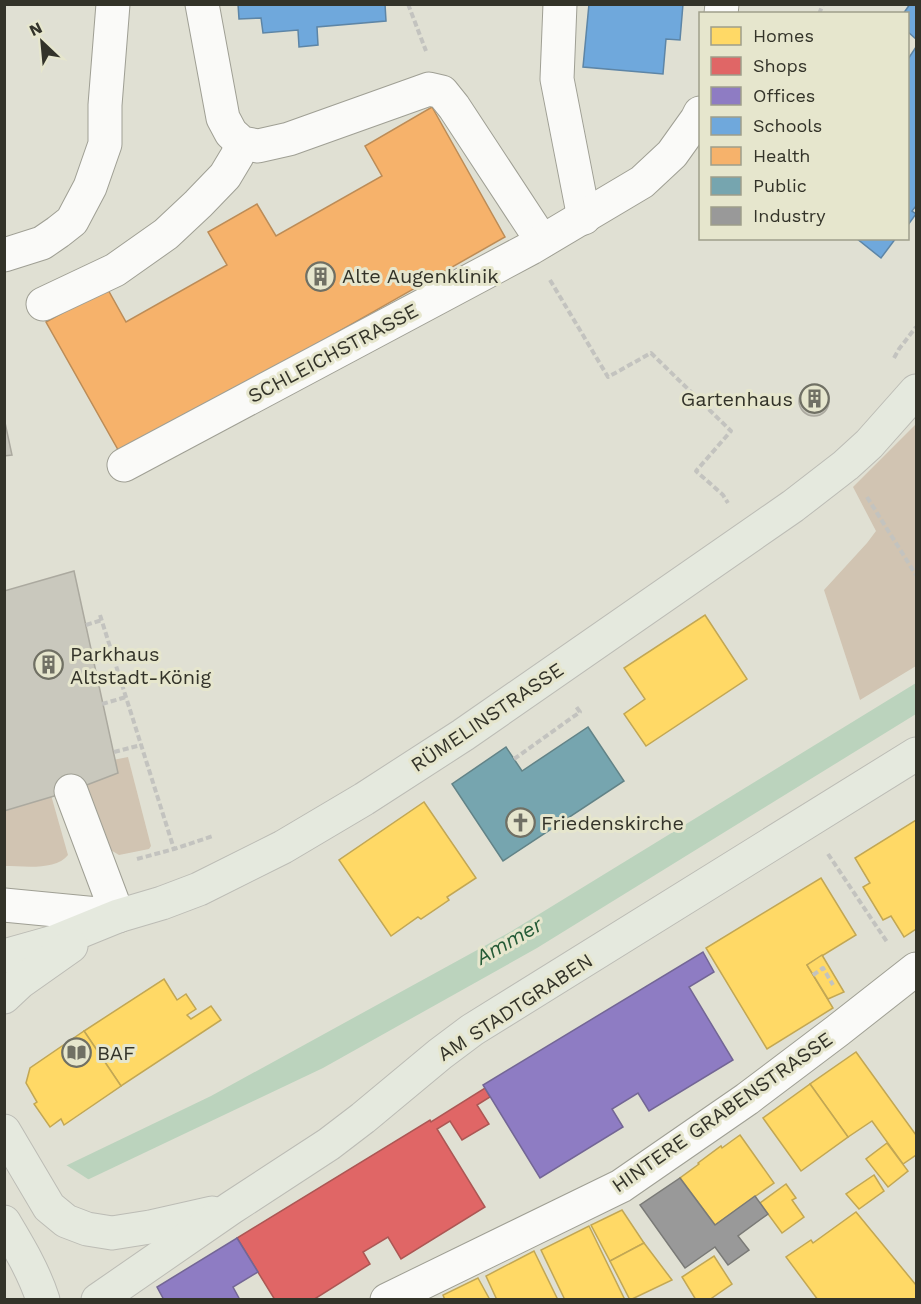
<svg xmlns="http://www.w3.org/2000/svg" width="921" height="1304" font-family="'Work Sans',sans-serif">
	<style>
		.green { fill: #d1c4b2 }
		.water { fill: #bbd3bd }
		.pier { fill: #e0e0d3 }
		.homes { fill: #ffd966; stroke: #c2a754; stroke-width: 1.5 }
		.shops { fill: #e06666; stroke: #ac5754; stroke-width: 1.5 }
		.offices { fill: #8e7cc3; stroke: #736695; stroke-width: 1.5 }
		.schools { fill: #6fa8dc; stroke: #5d85a6; stroke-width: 1.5 }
		.health { fill: #f6b26b; stroke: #bc8c57; stroke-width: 1.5 }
		.public { fill: #76a5af; stroke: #628387; stroke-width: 1.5 }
		.industry { fill: #999; stroke: #7a7a77; stroke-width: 1.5 }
		.building { fill: #c9c8bd; stroke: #aba99f; stroke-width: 1.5 }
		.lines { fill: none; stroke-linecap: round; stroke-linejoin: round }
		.minor-casing { stroke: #9f9f94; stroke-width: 35 }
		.major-casing { stroke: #bcbcb5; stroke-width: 35 }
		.path { stroke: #c3c3bf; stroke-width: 4; stroke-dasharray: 6 3; stroke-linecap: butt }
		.minor { stroke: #fafaf8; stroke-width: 33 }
		.major { stroke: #e5e9de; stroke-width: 33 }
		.labels { text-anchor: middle; stroke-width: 6; stroke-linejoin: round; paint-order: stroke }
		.poi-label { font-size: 20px; fill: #333329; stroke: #e6e6cd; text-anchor: start }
		.street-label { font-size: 20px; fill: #333329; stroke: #e6e6cd }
		.water-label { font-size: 21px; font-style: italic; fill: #255b37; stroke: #e6e6cd }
	</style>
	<rect width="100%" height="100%" fill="#e0e0d3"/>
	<g class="green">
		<path d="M 916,424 L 916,666 L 860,700 L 824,590 L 867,543 L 876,531 L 853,487 Z"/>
		<path d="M 128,757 L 151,846 L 149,849 L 119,855 L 109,849 L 80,785 L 113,760 Z"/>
		<path d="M 51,795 L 68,855 C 56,871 23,866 5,866 L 5,809 Z"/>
	</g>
	<path class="water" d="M 916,683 L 916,714 L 537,948 L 323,1068 L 5,1219 L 5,1195 L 211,1096 L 510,932 Z"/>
	<path class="pier" d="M 63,1163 L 91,1181 L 4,1222 L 4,1191 Z"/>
	<g class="homes">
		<path d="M 705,615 L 747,679 L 646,746 L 624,714 L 645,699 L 624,668 Z"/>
		<path d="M 424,802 L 476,878 L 447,897 L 449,900 L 421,919 L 418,917 L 391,936 L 339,860 Z"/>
		<path d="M 916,820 L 916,929 L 904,937 L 891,916 L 883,920 L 863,887 L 870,883 L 855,858 Z"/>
		<path d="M 821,878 L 856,935 L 807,965 L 833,1008 L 767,1049 L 706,948 Z"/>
		<path d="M 822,955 L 844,992 L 828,999 L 807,965 Z"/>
		<path d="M 164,979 L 177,1000 L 186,994 L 196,1009 L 187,1015 L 191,1019 L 211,1006 L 221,1020 L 121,1086 L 84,1031 Z"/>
		<path d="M 84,1031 L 121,1086 L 64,1125 L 61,1119 L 50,1127 L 34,1104 L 37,1102 L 26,1083 L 30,1068 Z"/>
		<path d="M 856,1052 L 916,1135 L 916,1155 L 903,1164 L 872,1121 L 848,1137 L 810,1084 Z"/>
		<path d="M 810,1084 L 848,1137 L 801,1171 L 763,1118 Z"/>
		<path d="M 740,1135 L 774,1183 L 715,1225 L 680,1178 L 699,1164 L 698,1163 L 721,1146 L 722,1148 Z"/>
		<path d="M 887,1143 L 908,1171 L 888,1187 L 866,1159 Z"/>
		<path d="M 874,1175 L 884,1191 L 859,1209 L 846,1194 Z"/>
		<path d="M 786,1184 L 796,1198 L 792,1200 L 804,1217 L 782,1233 L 760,1203 Z"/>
		<path d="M 622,1210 L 644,1243 L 610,1261 L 591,1225 Z"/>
		<path d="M 856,1212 L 916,1285 L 916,1300 L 818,1300 L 786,1257 L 811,1240 L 813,1243 Z"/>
		<path d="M 589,1226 L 625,1300 L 565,1300 L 541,1250 Z"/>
		<path d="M 644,1243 L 672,1280 L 630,1300 L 610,1261 Z"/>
		<path d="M 534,1251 L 558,1300 L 497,1300 L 486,1276 Z"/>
		<path d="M 714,1256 L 732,1284 L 709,1300 L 696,1300 L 682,1277 Z"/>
		<path d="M 478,1278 L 490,1300 L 445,1300 L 443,1295 Z"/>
	</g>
	<path class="shops" d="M 485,1088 L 490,1097 L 477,1105 L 489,1124 L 462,1140 L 450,1121 L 437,1129 L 485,1207 L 401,1259 L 388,1237 L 363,1252 L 370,1264 L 313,1300 L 275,1300 L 237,1238 L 430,1120 L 431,1122 Z"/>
	<g class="offices">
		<path d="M 703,952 L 714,972 L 689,987 L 733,1060 L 649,1111 L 638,1093 L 612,1109 L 623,1127 L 540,1178 L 483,1085 Z"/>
		<path d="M 237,1238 L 258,1272 L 233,1287 L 240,1300 L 164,1300 L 157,1287 Z"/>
	</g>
	<g class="schools">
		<path d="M 238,4 L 385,4 L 386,21 L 317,27 L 318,45 L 299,47 L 298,30 L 263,33 L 261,18 L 239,19 Z"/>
		<path d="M 589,4 L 683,4 L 680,40 L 666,39 L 663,74 L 583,67 Z"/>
		<path d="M 910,4 L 916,4 L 916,39 L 908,32 L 908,14 L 903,14 Z"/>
		<path d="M 916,47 L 916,206 L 912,211 L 916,214 L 908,225 L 908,59 Z"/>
		<path d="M 856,238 L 896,238 L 881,258 Z"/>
	</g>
	<path class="health" d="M 432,107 L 505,237 L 121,455 L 46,322 L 107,288 L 126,322 L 227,265 L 208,232 L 257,204 L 276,236 L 382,176 L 365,146 Z"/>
	<path class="public" d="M 588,727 L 624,781 L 503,861 L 452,784 L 506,747 L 522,771 Z"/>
	<path class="industry" d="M 680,1178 L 715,1225 L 755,1196 L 768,1214 L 738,1236 L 749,1250 L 728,1265 L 715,1247 L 685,1268 L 640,1205 Z"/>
	<g class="building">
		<circle cx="814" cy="401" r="15"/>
		<path d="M 4,418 L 12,455 L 4,456 Z"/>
		<path d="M 74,571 L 118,773 L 71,791 L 4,811 L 4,591 Z"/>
	</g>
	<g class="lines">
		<defs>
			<g id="minor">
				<path d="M 202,4 L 223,118 L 231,133 L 242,143 L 258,146 L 289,139 L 429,89 L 442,92 L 454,107 L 542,241"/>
				<path d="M 560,4 L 557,79 L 584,218"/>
				<path d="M 721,14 L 722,4"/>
				<path d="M 4,255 L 42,243 L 58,232 L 72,221 L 90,187 L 105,144 L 105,105 L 113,4"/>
				<path d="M 43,304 L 115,270 L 166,234 L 198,204 L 225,176 L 237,156 L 242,143"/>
				<path d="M 124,465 L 531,248 L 642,182 L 672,154 L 697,119 L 700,113"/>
				<path d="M 4,905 L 118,916 L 71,791"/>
				<path d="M 387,1300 L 621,1186 L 747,1099 L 837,1031 L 916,969"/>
			</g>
			<g id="major">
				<path d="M 4,956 L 54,942 L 118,916 L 162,903 L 199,889 L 283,847 L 364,799 L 463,735 L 793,506 L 846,465 L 869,444 L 916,391"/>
				<path d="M 4,997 L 20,982 L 71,946"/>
				<path d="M 4,1131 L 49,1207 L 66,1221 L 87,1229 L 112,1233 L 150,1227 L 212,1213"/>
				<path d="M 4,1222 C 19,1247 34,1272 43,1300"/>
				<path d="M 98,1300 L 231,1208 L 329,1144 L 363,1118 L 440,1054 L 472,1030 L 916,754"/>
			</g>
		</defs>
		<use href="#minor" class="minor-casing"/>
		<use href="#major" class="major-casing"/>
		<g class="path">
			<path d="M 408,4 L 426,51"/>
			<path d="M 819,14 L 823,4"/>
			<path d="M 550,280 L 608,377 L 651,353 L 731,431 L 696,471 L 723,495 L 728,503"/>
			<path d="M 894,358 L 899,349 L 916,327"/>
			<path d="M 867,497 L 916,575"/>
			<path d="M 100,615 L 174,849"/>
			<path d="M 86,625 L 102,620"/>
			<path d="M 102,704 L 126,697"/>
			<path d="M 114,752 L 141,745"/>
			<path d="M 514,759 L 580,712 L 575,705"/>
			<path d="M 828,854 L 887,942"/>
			<path d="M 137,859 L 174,849 L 213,836"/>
			<path d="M 813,975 L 823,968 L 833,985"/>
			<path d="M 4,1040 L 4,1041"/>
		</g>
		<use href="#minor" class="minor"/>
		<use href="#major" class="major"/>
	</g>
	<defs>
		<symbol id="building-ring" viewBox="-11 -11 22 22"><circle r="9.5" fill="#e6e6cd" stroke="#707064" stroke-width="1.5"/><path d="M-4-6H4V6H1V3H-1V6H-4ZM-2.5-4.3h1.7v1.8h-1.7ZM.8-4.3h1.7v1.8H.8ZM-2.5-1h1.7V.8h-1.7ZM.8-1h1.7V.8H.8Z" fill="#707064"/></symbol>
		<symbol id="church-ring" viewBox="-11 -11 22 22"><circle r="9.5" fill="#e6e6cd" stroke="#707064" stroke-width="1.5"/><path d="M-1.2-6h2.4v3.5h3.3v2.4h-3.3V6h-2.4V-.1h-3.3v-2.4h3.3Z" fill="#707064"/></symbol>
		<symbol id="library-ring" viewBox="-11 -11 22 22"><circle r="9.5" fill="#e6e6cd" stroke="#707064" stroke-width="1.5"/><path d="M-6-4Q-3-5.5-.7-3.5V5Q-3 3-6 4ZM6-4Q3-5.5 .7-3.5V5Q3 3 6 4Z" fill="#707064"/></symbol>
	</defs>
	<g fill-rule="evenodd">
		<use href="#building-ring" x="304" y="260" width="33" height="33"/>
		<use href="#building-ring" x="798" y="382" width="33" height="33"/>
		<use href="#building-ring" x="32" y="648" width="33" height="33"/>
		<use href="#church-ring" x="504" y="806" width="33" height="33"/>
		<use href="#library-ring" x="60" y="1036" width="33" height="33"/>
	</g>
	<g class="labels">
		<g class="poi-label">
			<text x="342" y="283">Alte Augenklinik</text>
			<text x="793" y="406" text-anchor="end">Gartenhaus</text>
			<text x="70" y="661">Parkhaus<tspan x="70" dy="23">Altstadt-König</tspan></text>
			<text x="541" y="830">Friedenskirche</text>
			<text x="97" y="1060">BAF</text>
		</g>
		<g class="street-label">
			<text transform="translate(333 353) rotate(-28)" y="7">SCHLEICHSTRASSE</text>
			<text transform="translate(487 717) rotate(-34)" y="7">RÜMELINSTRASSE</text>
			<text transform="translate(515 1007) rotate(-33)" y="7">AM STADTGRABEN</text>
			<text transform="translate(722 1112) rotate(-35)" y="7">HINTERE GRABENSTRASSE</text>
		</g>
		<g class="water-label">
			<text transform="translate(509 941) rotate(-30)" y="7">Ammer</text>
		</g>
	</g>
	<rect width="921" height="1304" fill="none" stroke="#333329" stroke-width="12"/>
	<rect x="699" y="12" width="210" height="228" fill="#e6e6cd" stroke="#9e9e8b" stroke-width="1.5"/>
	<rect x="711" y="27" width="30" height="18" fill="#ffd966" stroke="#9e9e8b" stroke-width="1.5"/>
	<text x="753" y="42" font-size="18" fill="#333329">Homes</text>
	<rect x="711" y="57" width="30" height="18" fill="#e06666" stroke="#9e9e8b" stroke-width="1.5"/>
	<text x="753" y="72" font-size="18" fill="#333329">Shops</text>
	<rect x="711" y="87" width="30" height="18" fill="#8e7cc3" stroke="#9e9e8b" stroke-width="1.5"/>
	<text x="753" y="102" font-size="18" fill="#333329">Offices</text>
	<rect x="711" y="117" width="30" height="18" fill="#6fa8dc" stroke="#9e9e8b" stroke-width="1.5"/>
	<text x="753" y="132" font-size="18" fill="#333329">Schools</text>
	<rect x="711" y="147" width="30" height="18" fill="#f6b26b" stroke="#9e9e8b" stroke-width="1.5"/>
	<text x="753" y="162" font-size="18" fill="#333329">Health</text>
	<rect x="711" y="177" width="30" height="18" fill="#76a5af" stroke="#9e9e8b" stroke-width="1.5"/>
	<text x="753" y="192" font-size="18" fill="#333329">Public</text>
	<rect x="711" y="207" width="30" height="18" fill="#999999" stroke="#9e9e8b" stroke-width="1.5"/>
	<text x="753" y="222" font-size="18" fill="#333329">Industry</text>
	<g transform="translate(42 42) rotate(334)" stroke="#e6e6cd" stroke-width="4.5" paint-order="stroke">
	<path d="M0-4.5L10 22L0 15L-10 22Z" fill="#333329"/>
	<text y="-9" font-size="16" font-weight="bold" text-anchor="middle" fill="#333329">N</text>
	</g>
</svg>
